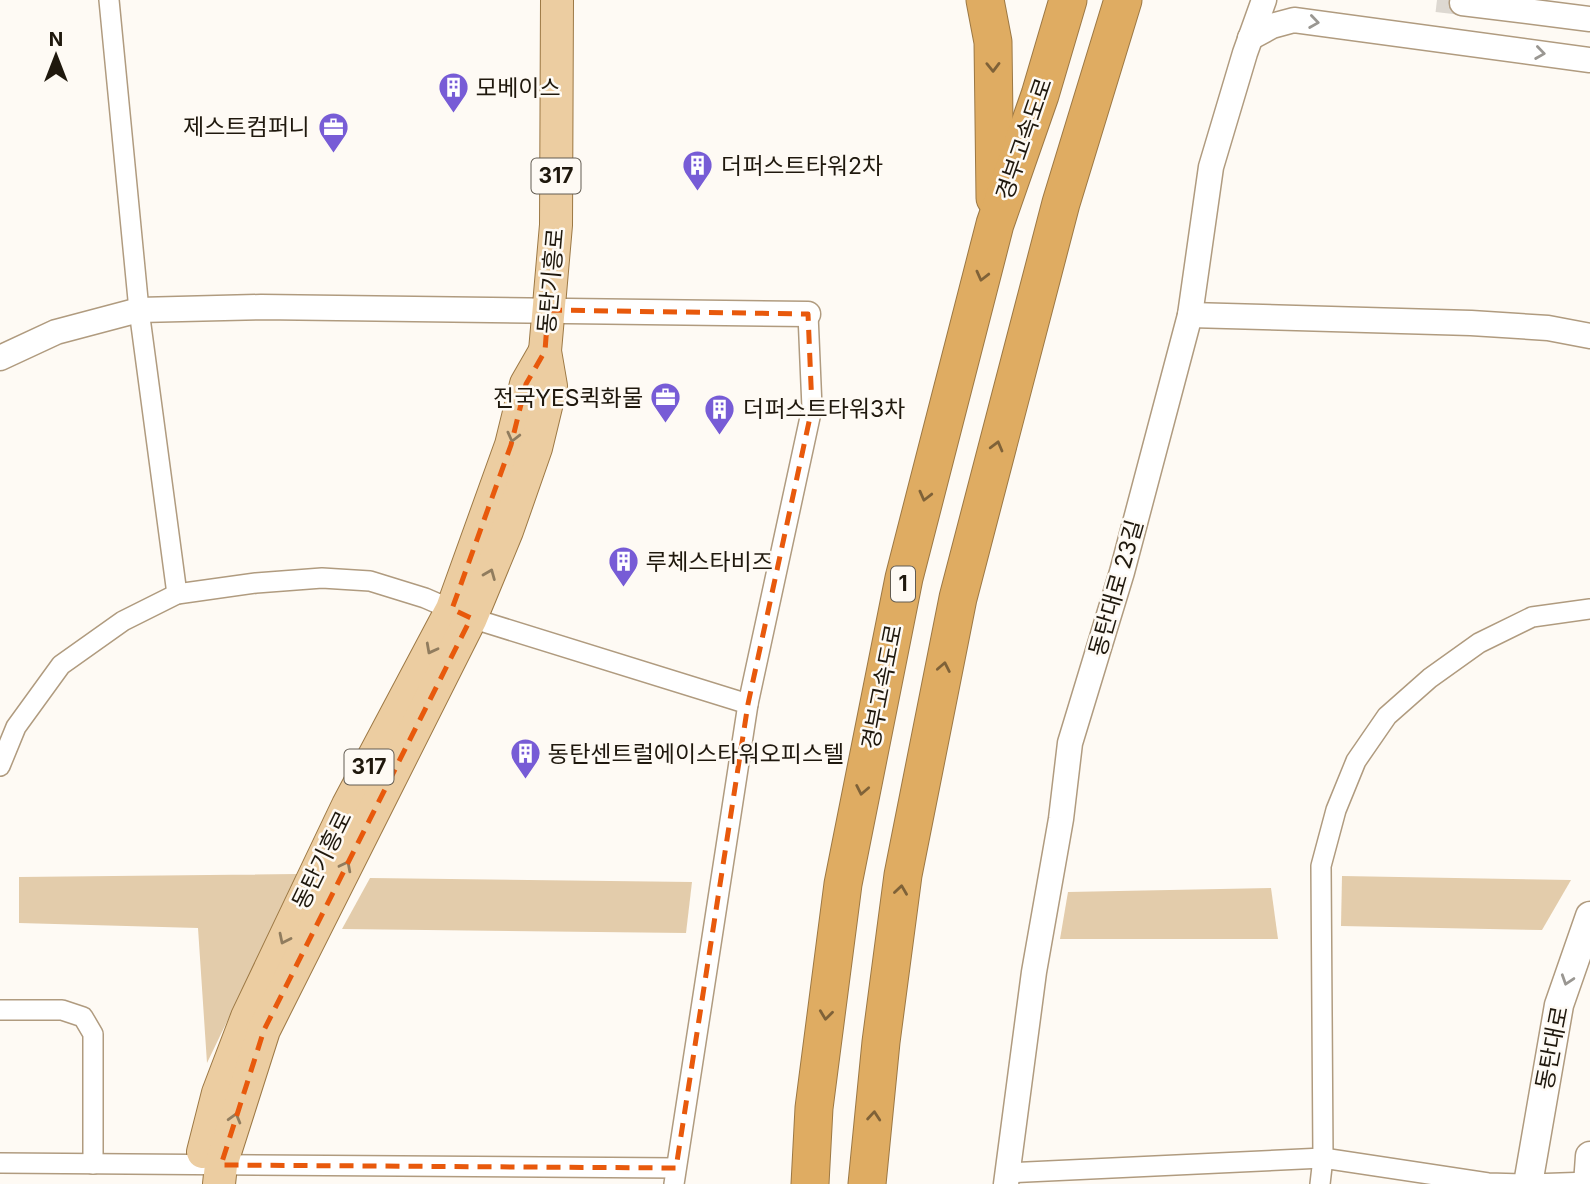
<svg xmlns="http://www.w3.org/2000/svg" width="1590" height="1184" font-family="Inter,'Noto Sans KR',sans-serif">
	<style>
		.green { fill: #e3ccab }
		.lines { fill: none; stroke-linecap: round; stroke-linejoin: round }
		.tertiary-tunnel { stroke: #ddd8d1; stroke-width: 24; stroke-dasharray: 24 12; stroke-linecap: butt }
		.minor-casing { stroke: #b09b7f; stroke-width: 22 }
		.tertiary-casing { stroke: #b09b7f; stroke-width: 27 }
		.secondary-casing { stroke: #b09b7f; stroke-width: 31 }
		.primary-casing { stroke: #9c7844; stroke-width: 34 }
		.motorway-casing { stroke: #9c7844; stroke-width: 39 }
		.minor { stroke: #fff; stroke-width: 19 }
		.tertiary { stroke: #fff; stroke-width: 24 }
		.secondary { stroke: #fff; stroke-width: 28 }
		.primary { stroke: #eccda1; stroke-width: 32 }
		.motorway { stroke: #dfac62; stroke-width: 37 }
		.oneway { stroke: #9a9792 }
		.oneway2 { stroke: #7f6238 }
		.oneway3 { stroke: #907c5e }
		.marked { fill: none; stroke: #e8590c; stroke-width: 5; stroke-dasharray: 14 9; stroke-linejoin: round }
		.labels { text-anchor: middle; stroke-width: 5; stroke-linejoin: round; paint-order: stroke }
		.shield { fill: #fefaf4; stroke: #625c52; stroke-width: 2 }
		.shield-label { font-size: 21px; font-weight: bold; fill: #1f180d }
		.poi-label { font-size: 23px; fill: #1f180d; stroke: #fefaf4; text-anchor: start }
		.street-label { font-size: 23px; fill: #1f180d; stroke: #fefaf4 }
	</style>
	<rect width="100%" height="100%" fill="#fefaf4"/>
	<g class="green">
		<path d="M 298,874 L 207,1063 L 198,928 L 19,923 L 19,877 Z"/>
		<path d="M 1342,876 L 1571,880 L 1542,930 L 1341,926 Z"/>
		<path d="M 370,878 L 692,882 L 686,933 L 342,929 Z"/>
		<path d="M 1271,888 L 1278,939 L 1060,939 L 1068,892 Z"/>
	</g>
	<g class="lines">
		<path class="tertiary-tunnel" d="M 1437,0 L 1462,3"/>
		<defs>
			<g id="minor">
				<path d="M 109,0 L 139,310 L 177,594"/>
				<path d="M 0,766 L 16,727 L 61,665 L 123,621 L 177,594 L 256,583 L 322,578 L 370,581 L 425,598 L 471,618 L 748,704"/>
				<path d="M 0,1010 L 62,1010 L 83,1017 L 93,1034 L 93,1164"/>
				<path d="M 0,1163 L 676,1168"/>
				<path d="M 1006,1173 L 1323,1158 L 1488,1183 L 1523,1184"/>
				<path d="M 674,1184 L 748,704 L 812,408 L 808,314"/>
				<path d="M 1320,1184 L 1323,1158 L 1321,866 L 1336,810 L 1356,761 L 1387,716 L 1430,678 L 1479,643 L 1532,617 L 1590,609"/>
				<path d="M 1531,1184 L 1590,1182"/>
			</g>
			<g id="tertiary">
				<path d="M 1462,3 L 1590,19"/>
				<path d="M 1250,38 L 1272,26 L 1294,20 L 1590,60"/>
				<path d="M 1190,315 L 1471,323 L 1548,328 L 1590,336"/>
				<path d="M 0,358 L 56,332 L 139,310 L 261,307 L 808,314"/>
				<path d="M 1006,1184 L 1034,972 L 1061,819 L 1070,743 L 1122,572 L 1190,315 L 1211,167 L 1245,53 L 1264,0"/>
			</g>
			<g id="secondary">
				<path d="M 1528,1184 L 1559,1005 L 1590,916"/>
				<path d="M 1588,1184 L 1590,1156"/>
			</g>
			<g id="primary">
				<path d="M 203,1152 L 218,1093 L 247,1017 L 348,805 L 452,609 L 511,445 L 526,384 L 545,351"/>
				<path d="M 219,1184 L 221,1165 L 264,1030 L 471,618 L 507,531 L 536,448 L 551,386 L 545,351 L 556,225 L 557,0"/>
			</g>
			<g id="motorway">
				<path d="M 985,0 L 993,42 L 995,198"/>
				<path d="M 810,1184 L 814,1108 L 843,884 L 904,578 L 995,224 L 1040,95 L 1068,0"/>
				<path d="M 867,1184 L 881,1042 L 903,875 L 958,598 L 1061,203 L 1123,0"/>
			</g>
		</defs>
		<use href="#minor" class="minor-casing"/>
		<use href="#tertiary" class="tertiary-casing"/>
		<use href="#secondary" class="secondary-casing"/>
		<use href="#primary" class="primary-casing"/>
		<use href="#motorway" class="motorway-casing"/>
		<use href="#minor" class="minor"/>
		<use href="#tertiary" class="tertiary"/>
		<use href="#secondary" class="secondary"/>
		<use href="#primary" class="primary"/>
		<use href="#motorway" class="motorway"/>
	</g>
	<defs><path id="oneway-chevron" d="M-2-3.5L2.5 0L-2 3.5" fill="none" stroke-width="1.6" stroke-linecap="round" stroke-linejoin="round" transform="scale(1.75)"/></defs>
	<g class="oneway">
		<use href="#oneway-chevron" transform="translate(1314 22) rotate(8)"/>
		<use href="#oneway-chevron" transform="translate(1540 53) rotate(8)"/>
		<use href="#oneway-chevron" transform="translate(1567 980) rotate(108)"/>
	</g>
	<g class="oneway2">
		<use href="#oneway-chevron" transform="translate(993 67) rotate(89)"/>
		<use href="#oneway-chevron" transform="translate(982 276) rotate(104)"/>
		<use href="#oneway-chevron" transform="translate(997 446) rotate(-75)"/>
		<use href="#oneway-chevron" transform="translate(925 496) rotate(104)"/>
		<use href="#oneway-chevron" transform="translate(944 667) rotate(-79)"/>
		<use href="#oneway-chevron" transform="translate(862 790) rotate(101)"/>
		<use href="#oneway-chevron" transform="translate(901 890) rotate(-82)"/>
		<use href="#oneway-chevron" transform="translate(826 1015) rotate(97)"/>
		<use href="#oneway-chevron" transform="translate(874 1116) rotate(-85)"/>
	</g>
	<g class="oneway3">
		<use href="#oneway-chevron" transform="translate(513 437) rotate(104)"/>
		<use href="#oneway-chevron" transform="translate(490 574) rotate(-68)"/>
		<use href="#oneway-chevron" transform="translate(431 649) rotate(118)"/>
		<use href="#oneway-chevron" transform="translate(346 866) rotate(-63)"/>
		<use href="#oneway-chevron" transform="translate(284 939) rotate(116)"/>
		<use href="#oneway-chevron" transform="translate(235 1118) rotate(-74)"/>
	</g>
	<path class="marked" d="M 548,310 L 808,314 L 812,408 L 748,704 L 676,1168 L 221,1165 L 264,1030 L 471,618 L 452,609 L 511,445 L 526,384 L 545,351 Z"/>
	<defs>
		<symbol id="building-pin" viewBox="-11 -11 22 30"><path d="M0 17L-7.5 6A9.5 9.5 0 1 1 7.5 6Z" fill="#775cd6" stroke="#fefaf4"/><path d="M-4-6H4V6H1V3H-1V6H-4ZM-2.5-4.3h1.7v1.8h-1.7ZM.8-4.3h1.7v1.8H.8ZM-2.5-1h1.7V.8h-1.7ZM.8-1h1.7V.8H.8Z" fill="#fff"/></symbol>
		<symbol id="office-pin" viewBox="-11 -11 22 30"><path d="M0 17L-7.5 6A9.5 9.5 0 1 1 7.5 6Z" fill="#775cd6" stroke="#fefaf4"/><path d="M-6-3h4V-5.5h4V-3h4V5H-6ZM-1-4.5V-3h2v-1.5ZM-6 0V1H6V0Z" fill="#fff"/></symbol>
	</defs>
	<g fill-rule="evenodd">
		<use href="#building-pin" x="436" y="70" width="35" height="47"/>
		<use href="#office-pin" x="316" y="110" width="35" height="47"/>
		<use href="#building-pin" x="680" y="148" width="35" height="47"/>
		<use href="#office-pin" x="648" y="380" width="35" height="47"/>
		<use href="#building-pin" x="702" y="392" width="35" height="47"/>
		<use href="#building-pin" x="606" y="544" width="35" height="47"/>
		<use href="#building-pin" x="508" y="736" width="35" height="47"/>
	</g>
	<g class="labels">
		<g class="shield">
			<rect x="531.5" y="158.5" width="49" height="35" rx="5"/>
			<rect x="891" y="566.5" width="24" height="35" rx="5"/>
			<rect x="344.5" y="749.5" width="49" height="35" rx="5"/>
		</g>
		<g class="shield-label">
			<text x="556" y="183">317</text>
			<text x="903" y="591">1</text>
			<text x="369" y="774">317</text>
		</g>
		<g class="poi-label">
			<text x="476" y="96">모베이스</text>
			<text x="310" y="135" text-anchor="end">제스트컴퍼니</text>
			<text x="721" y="174">더퍼스트타워2차</text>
			<text x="643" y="406" text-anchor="end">전국YES퀵화물</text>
			<text x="743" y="417">더퍼스트타워3차</text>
			<text x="646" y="570">루체스타비즈</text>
			<text x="548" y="762">동탄센트럴에이스타워오피스텔</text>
		</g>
		<g class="street-label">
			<text transform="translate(1024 139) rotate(-71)" y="8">경부고속도로</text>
			<text transform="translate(551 281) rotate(-85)" y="8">동탄기흥로</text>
			<text transform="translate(1116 588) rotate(-74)" y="8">동탄대로 23길</text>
			<text transform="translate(882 687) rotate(-79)" y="8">경부고속도로</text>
			<text transform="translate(322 860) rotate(-64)" y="8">동탄기흥로</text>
			<text transform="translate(1552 1048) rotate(-79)" y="8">동탄대로</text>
		</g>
	</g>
	<g transform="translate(56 56)" stroke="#fefaf4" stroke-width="5" paint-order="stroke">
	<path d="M0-5L12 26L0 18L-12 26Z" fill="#1f180d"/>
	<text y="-10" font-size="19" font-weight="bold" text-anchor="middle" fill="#1f180d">N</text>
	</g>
</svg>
